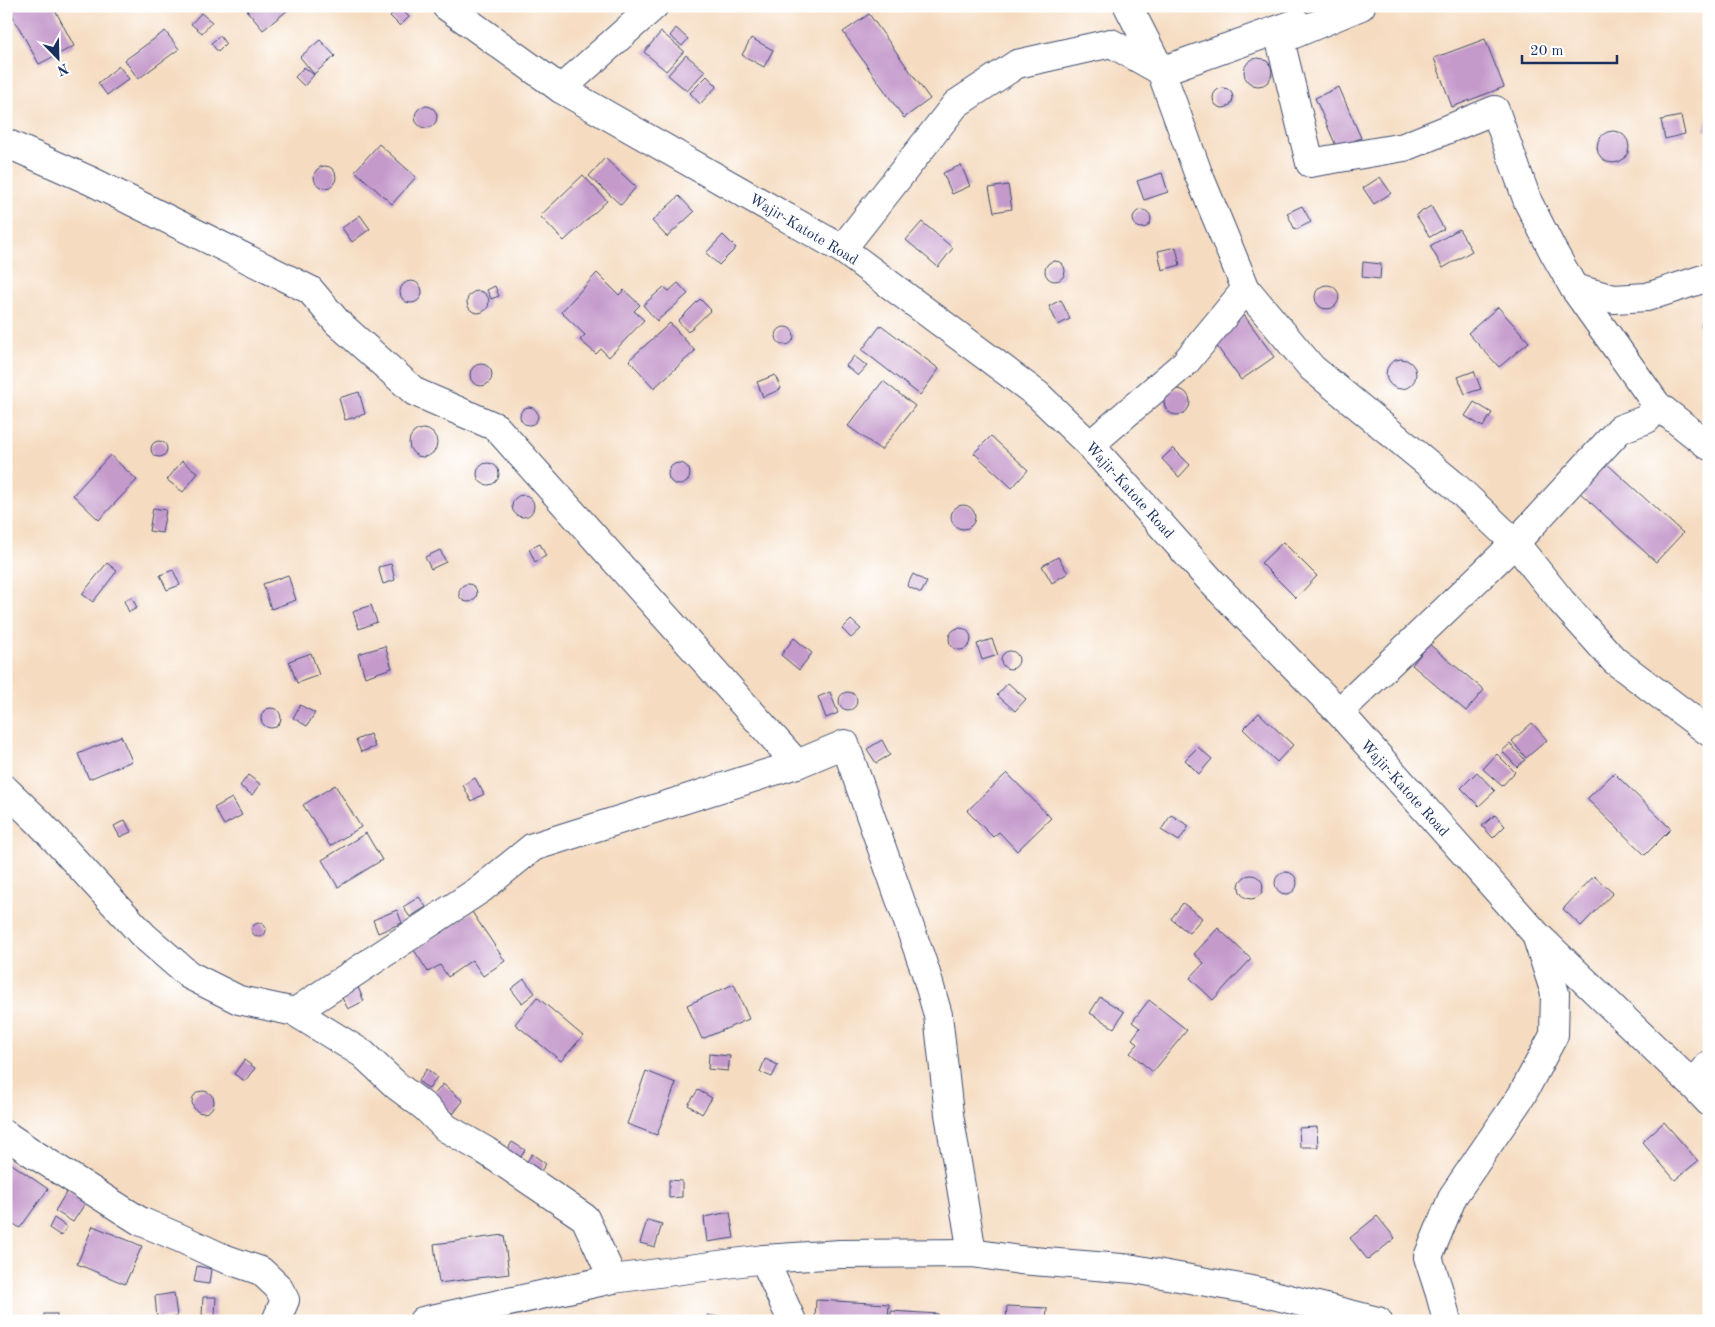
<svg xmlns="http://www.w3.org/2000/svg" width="1715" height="1327" font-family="'Old Standard TT',serif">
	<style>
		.building { fill: #c49acb }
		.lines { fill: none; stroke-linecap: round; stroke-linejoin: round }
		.minor-casing { stroke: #3c496d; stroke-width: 30 }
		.minor { stroke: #fff; stroke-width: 28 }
		.labels { text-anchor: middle; stroke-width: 4; stroke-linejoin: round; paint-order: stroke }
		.street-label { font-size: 15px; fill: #1b2f5e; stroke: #fff }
	</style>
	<rect width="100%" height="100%" fill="#fff"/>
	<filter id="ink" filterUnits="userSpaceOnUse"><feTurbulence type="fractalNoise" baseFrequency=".02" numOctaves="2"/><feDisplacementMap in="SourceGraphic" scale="10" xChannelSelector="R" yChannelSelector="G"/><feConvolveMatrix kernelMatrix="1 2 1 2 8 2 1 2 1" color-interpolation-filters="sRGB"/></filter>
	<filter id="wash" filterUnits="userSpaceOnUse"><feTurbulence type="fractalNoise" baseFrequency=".0096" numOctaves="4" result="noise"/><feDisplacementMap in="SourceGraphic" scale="20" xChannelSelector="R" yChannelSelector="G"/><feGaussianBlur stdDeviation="1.12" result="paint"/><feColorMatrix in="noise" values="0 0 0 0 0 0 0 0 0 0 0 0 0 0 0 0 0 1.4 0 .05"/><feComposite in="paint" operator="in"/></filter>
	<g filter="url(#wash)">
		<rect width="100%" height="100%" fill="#f5dcc1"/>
		<g id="blocks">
			<g class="building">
				<path d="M 7,6 L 62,6 L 55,10 L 74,46 L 39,64 Z"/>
				<path d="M 253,6 L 293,6 L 263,30 L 247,11 Z"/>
				<path d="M 399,7 L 409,17 L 400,26 L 390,16 Z"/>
				<path d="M 201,13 L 212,22 L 202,33 L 191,24 Z"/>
				<path d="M 869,14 L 930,99 L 904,118 L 843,32 Z"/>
				<path d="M 676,28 L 688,39 L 682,46 L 670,36 Z"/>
				<path d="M 165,31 L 179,49 L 138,79 L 125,60 Z"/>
				<path d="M 661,32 L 684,51 L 666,71 L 644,52 Z"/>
				<path d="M 220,36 L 226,44 L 218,52 L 211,43 Z"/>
				<path d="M 751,38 L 773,50 L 764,67 L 742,55 Z"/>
				<path d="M 1485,39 L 1504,87 L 1452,107 L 1434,58 Z"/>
				<path d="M 320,40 L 335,56 L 314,74 L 300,57 Z"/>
				<path d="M 686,55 L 705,71 L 687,91 L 668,75 Z"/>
				<circle cx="1258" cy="72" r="14"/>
				<path d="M 119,66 L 129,79 L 107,95 L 98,83 Z"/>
				<path d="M 304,67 L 314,75 L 304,86 L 295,77 Z"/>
				<path d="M 707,76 L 717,86 L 700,104 L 690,93 Z"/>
				<path d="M 1339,87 L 1361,138 L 1337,148 L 1315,98 Z"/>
				<circle cx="1223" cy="98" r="10"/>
				<circle cx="426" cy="117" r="11"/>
				<path d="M 1681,116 L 1685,134 L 1665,139 L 1661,120 Z"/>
				<path d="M 1708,116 L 1709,116 L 1709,131 L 1704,130 Z"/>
				<circle cx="1613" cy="147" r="16"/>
				<path d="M 379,144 L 416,177 L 392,204 L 355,171 Z"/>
				<path d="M 605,158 L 636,187 L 621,205 L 589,176 Z"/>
				<path d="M 961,165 L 970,186 L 952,194 L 943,173 Z"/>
				<circle cx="325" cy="177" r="11"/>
				<path d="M 1162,173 L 1168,192 L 1144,200 L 1137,181 Z"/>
				<path d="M 583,175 L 607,201 L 564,241 L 540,216 Z"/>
				<path d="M 1380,177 L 1391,193 L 1374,204 L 1363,188 Z"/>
				<path d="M 1008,185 L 1012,209 L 994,212 L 989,188 Z"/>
				<path d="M 679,196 L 694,212 L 667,237 L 652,221 Z"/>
				<path d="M 1302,206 L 1311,222 L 1295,230 L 1287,213 Z"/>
				<path d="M 1431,206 L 1444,229 L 1430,237 L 1416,215 Z"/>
				<circle cx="1142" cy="219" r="9"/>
				<path d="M 360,215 L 370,229 L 352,242 L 342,228 Z"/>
				<path d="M 922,222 L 953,248 L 938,267 L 906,240 Z"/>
				<path d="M 1459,229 L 1472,251 L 1443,268 L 1430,246 Z"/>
				<path d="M 723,235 L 736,248 L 719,265 L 706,253 Z"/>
				<path d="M 1176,247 L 1180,265 L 1162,270 L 1158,251 Z"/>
				<circle cx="1055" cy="271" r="10"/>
				<path d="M 1363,262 L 1381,264 L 1380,279 L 1362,277 Z"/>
				<path d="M 597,273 L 619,295 L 624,290 L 640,305 L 634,311 L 644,320 L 609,357 L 601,349 L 596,354 L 580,340 L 585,335 L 561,312 Z"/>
				<circle cx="411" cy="292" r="11"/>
				<path d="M 678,283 L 688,294 L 657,321 L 643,305 L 664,287 L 669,291 Z"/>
				<circle cx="1327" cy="297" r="12"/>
				<path d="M 495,286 L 499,296 L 491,299 L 487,290 Z"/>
				<circle cx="478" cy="302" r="11"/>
				<path d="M 700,299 L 711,310 L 688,332 L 678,321 Z"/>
				<path d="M 1061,300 L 1070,319 L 1058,325 L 1049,306 Z"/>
				<path d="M 1498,307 L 1529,342 L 1499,367 L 1468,333 Z"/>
				<path d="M 1709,312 L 1709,338 L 1704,334 L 1701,326 L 1703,317 Z"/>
				<path d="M 1244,315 L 1274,357 L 1241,380 L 1211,338 Z"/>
				<path d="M 670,323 L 695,351 L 654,388 L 629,360 Z"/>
				<path d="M 881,325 L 939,369 L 920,395 L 862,350 Z"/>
				<circle cx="785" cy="336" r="9"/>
				<path d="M 854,356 L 867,366 L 858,376 L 846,366 Z"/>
				<circle cx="1401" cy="374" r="15"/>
				<circle cx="481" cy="375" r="11"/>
				<path d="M 1474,371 L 1481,389 L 1465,394 L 1458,377 Z"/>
				<path d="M 775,375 L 781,389 L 763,397 L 757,382 Z"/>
				<path d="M 883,381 L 915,406 L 881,450 L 848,426 Z"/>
				<circle cx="1177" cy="402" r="13"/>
				<path d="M 359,392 L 365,414 L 345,420 L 339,398 Z"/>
				<path d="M 1474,402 L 1492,413 L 1483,427 L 1465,416 Z"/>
				<circle cx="529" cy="416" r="9"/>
				<circle cx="423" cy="443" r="14"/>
				<path d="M 991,436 L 1028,470 L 1012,488 L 974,453 Z"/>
				<circle cx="159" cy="449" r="8"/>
				<path d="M 1173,448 L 1190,465 L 1179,477 L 1162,459 Z"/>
				<path d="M 110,455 L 137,480 L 99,520 L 73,495 Z"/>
				<path d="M 182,461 L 198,473 L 183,492 L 167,480 Z"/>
				<path d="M 1605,462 L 1683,533 L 1656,562 L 1578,491 Z"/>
				<circle cx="488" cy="474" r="11"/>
				<circle cx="679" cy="474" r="11"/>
				<circle cx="523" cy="506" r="11"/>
				<circle cx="963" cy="517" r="12"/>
				<path d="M 153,508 L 166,510 L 162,533 L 149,531 Z"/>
				<path d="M 1283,542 L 1317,576 L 1296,598 L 1261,563 Z"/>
				<path d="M 540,544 L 546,556 L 535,562 L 529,549 Z"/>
				<path d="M 440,550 L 446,562 L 431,569 L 425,557 Z"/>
				<path d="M 1058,557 L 1068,573 L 1052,583 L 1042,566 Z"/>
				<path d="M 107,563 L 117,571 L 93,602 L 82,594 Z"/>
				<path d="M 391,564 L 395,580 L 383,584 L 378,567 Z"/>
				<path d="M 173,570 L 180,585 L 167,590 L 160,575 Z"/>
				<path d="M 913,574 L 927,582 L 921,593 L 907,586 Z"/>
				<path d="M 288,575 L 296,600 L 271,609 L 263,584 Z"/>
				<circle cx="468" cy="593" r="9"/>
				<path d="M 132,597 L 137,608 L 129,612 L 124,601 Z"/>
				<path d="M 371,605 L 377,622 L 359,629 L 353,612 Z"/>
				<path d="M 851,620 L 861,629 L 851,638 L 842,629 Z"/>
				<circle cx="960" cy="639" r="11"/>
				<path d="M 794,638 L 812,653 L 799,670 L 781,655 Z"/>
				<path d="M 992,639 L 998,655 L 982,660 L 977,644 Z"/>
				<path d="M 1429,644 L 1484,690 L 1466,711 L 1412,665 Z"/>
				<path d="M 385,646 L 392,668 L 365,677 L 358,654 Z"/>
				<circle cx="1010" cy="660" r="9"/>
				<path d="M 311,653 L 319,675 L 297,683 L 289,661 Z"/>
				<path d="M 1008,683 L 1026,699 L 1015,711 L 997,695 Z"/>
				<path d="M 830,692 L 838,713 L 826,718 L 818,697 Z"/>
				<circle cx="848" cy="701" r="9"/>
				<path d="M 300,705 L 315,713 L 307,726 L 293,718 Z"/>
				<circle cx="271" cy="718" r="10"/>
				<path d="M 1259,713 L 1293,745 L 1277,762 L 1243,729 Z"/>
				<path d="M 1532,723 L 1547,740 L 1526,758 L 1512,741 Z"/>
				<path d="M 370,734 L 375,747 L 361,752 L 356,740 Z"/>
				<path d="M 121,736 L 132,761 L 89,779 L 78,754 Z"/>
				<path d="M 882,740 L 890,755 L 876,763 L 867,749 Z"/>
				<path d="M 1510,744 L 1525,760 L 1517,767 L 1502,751 Z"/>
				<path d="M 1198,747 L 1212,759 L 1199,774 L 1185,760 Z"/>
				<path d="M 1497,754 L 1515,772 L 1502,786 L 1483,769 Z"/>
				<path d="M 1477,772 L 1495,791 L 1479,806 L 1461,788 Z"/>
				<path d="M 1007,773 L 1051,818 L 1017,851 L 999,832 L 993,837 L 967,811 Z"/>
				<path d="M 1614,773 L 1671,829 L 1645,855 L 1587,799 Z"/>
				<path d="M 248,775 L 260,784 L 252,795 L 240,786 Z"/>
				<path d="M 475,778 L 484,794 L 471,801 L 463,785 Z"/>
				<path d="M 335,785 L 361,827 L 330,846 L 303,805 Z"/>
				<path d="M 232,798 L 242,815 L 224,825 L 214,808 Z"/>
				<path d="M 1171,815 L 1189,826 L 1179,841 L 1161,830 Z"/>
				<path d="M 1495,815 L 1505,826 L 1493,838 L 1482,826 Z"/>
				<path d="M 125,820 L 131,832 L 120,837 L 114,826 Z"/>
				<path d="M 366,833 L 382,860 L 338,887 L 322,860 Z"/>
				<circle cx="1286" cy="883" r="11"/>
				<circle cx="1251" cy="887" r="12"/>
				<path d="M 1594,876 L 1613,893 L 1581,926 L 1563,909 Z"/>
				<path d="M 419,897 L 426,907 L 410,917 L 403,907 Z"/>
				<path d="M 1183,903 L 1202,918 L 1189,933 L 1171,919 Z"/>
				<path d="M 397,910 L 402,923 L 378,933 L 373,920 Z"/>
				<path d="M 472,912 L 505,961 L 483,976 L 472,960 L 448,977 L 440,965 L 428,972 L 414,950 Z"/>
				<circle cx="259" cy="930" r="7"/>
				<path d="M 1218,928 L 1251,959 L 1213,1000 L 1190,978 L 1204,963 L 1194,954 Z"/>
				<path d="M 524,979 L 535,993 L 522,1003 L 511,989 Z"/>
				<path d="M 734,984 L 749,1019 L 702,1039 L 687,1005 Z"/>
				<path d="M 357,985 L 364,1001 L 348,1009 L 340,994 Z"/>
				<path d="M 537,997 L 583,1036 L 561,1061 L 515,1024 Z"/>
				<path d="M 1100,997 L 1124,1012 L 1114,1028 L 1090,1013 Z"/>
				<path d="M 1149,1000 L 1187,1030 L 1153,1072 L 1130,1053 L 1138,1044 L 1132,1039 L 1140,1028 L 1132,1022 Z"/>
				<path d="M 709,1054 L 730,1056 L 728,1071 L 708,1069 Z"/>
				<path d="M 765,1059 L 778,1065 L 772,1077 L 760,1072 Z"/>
				<path d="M 244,1060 L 255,1068 L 245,1081 L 234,1074 Z"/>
				<path d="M 427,1069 L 437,1077 L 429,1089 L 418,1081 Z"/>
				<path d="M 646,1071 L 676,1083 L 657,1135 L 627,1124 Z"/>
				<path d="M 443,1084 L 463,1101 L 453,1114 L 433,1096 Z"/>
				<path d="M 698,1090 L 712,1098 L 702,1114 L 688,1105 Z"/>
				<circle cx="203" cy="1102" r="11"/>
				<path d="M 1664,1122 L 1698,1161 L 1675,1180 L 1642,1142 Z"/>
				<path d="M 1317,1127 L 1318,1147 L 1300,1147 L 1299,1128 Z"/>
				<path d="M 512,1142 L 525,1150 L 519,1160 L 506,1153 Z"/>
				<path d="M 532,1154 L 546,1164 L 538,1175 L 524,1166 Z"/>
				<path d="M 6,1160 L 48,1189 L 20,1228 L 6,1219 Z"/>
				<path d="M 669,1180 L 682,1181 L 682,1197 L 669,1198 Z"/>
				<path d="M 67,1191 L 86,1202 L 73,1222 L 55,1211 Z"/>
				<path d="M 730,1212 L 734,1238 L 707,1242 L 704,1217 Z"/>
				<path d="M 1377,1216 L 1395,1238 L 1368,1260 L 1350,1238 Z"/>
				<path d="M 54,1218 L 67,1227 L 61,1236 L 49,1228 Z"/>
				<path d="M 647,1220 L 662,1224 L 655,1247 L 640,1243 Z"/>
				<path d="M 93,1226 L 142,1246 L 125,1284 L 77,1264 Z"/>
				<path d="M 504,1235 L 509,1274 L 439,1283 L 434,1244 Z"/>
				<path d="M 197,1266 L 211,1269 L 209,1284 L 194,1282 Z"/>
				<path d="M 174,1293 L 177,1317 L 157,1319 L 155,1296 Z"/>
				<path d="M 203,1297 L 216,1297 L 215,1317 L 202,1316 Z"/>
				<path d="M 816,1300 L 889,1304 L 888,1321 L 815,1321 Z"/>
				<path d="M 1007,1306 L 1047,1308 L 1046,1321 L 1006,1321 Z"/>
				<path d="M 891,1311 L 938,1314 L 938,1321 L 891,1321 Z"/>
				<rect x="44" y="1314" width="13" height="7"/>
				<path d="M 707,1315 L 726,1318 L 726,1321 L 706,1321 Z"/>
			</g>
		</g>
	</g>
	<g filter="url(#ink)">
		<use href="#blocks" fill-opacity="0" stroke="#3c496d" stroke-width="1"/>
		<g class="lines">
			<defs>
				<g id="minor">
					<path d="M 446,6 L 561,89 L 842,249 L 1038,395 L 1090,445 L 1212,582 L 1339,712 L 1536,934 L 1693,1085 L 1709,1102"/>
					<path d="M 1361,6 L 1280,40 L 1310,163 L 1404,147 L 1495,110 L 1528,202 L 1553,251 L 1574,288 L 1657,405 L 1709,446"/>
					<path d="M 561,89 L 654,6"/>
					<path d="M 6,143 L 91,181 L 310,290 L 337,322 L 415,392 L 496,427 L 797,764"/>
					<path d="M 842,249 L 956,104 L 1017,64 L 1111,43 L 1161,71 L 1297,23"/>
					<path d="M 1574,288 L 1614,299 L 1647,297 L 1709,277"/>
					<path d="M 1246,289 L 1312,368 L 1454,485 L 1515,543 L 1562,602 L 1614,660 L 1709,732"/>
					<path d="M 1090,445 L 1185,363 L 1246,289 L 1198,173 L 1161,71 L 1128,6"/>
					<path d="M 1339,712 L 1515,543 L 1620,429 L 1647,419 L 1657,405"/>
					<path d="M 6,790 L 40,823 L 143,935 L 189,975 L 239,1000 L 295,1012 L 363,1054 L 397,1086 L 425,1107 L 446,1128 L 486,1151 L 585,1218 L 613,1279"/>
					<path d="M 295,1012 L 481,889 L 533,847 L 797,764 L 845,744 L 925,970 L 938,1015 L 949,1114 L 972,1253"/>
					<path d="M 1693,1085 L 1709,1065"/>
					<path d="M 6,1135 L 34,1154 L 140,1221 L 180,1238 L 223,1258 L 261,1271 L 278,1287 L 285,1300 L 276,1321"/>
					<path d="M 764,1259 L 792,1321"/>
					<path d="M 423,1321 L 613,1279 L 764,1259 L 840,1254 L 972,1253 L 1020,1260 L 1134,1269 L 1257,1291 L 1378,1321"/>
					<path d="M 1447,1321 L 1440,1294 L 1428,1257 L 1453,1196 L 1522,1095 L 1554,1035 L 1555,993 L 1537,938"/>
				</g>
			</defs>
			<use href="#minor" class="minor-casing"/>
			<use href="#minor" class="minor"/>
		</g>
	</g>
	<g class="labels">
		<g class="street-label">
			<text transform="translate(804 229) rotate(31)" y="5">Wajir-Katote Road</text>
			<text transform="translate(1130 490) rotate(48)" y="5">Wajir-Katote Road</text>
			<text transform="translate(1405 788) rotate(48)" y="5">Wajir-Katote Road</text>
		</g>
	</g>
	<rect width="1715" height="1327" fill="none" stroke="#fff" stroke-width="25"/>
	<g transform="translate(58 58) rotate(157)" stroke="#ffffff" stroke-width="4" paint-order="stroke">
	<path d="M0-4L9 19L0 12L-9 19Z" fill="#1b2f5e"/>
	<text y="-8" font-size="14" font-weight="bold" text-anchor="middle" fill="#1b2f5e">N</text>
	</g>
	<path d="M1522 55v8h95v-8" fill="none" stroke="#1b2f5e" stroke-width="2.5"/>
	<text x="1530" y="55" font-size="15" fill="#1b2f5e" stroke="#ffffff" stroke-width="4" paint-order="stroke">20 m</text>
</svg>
